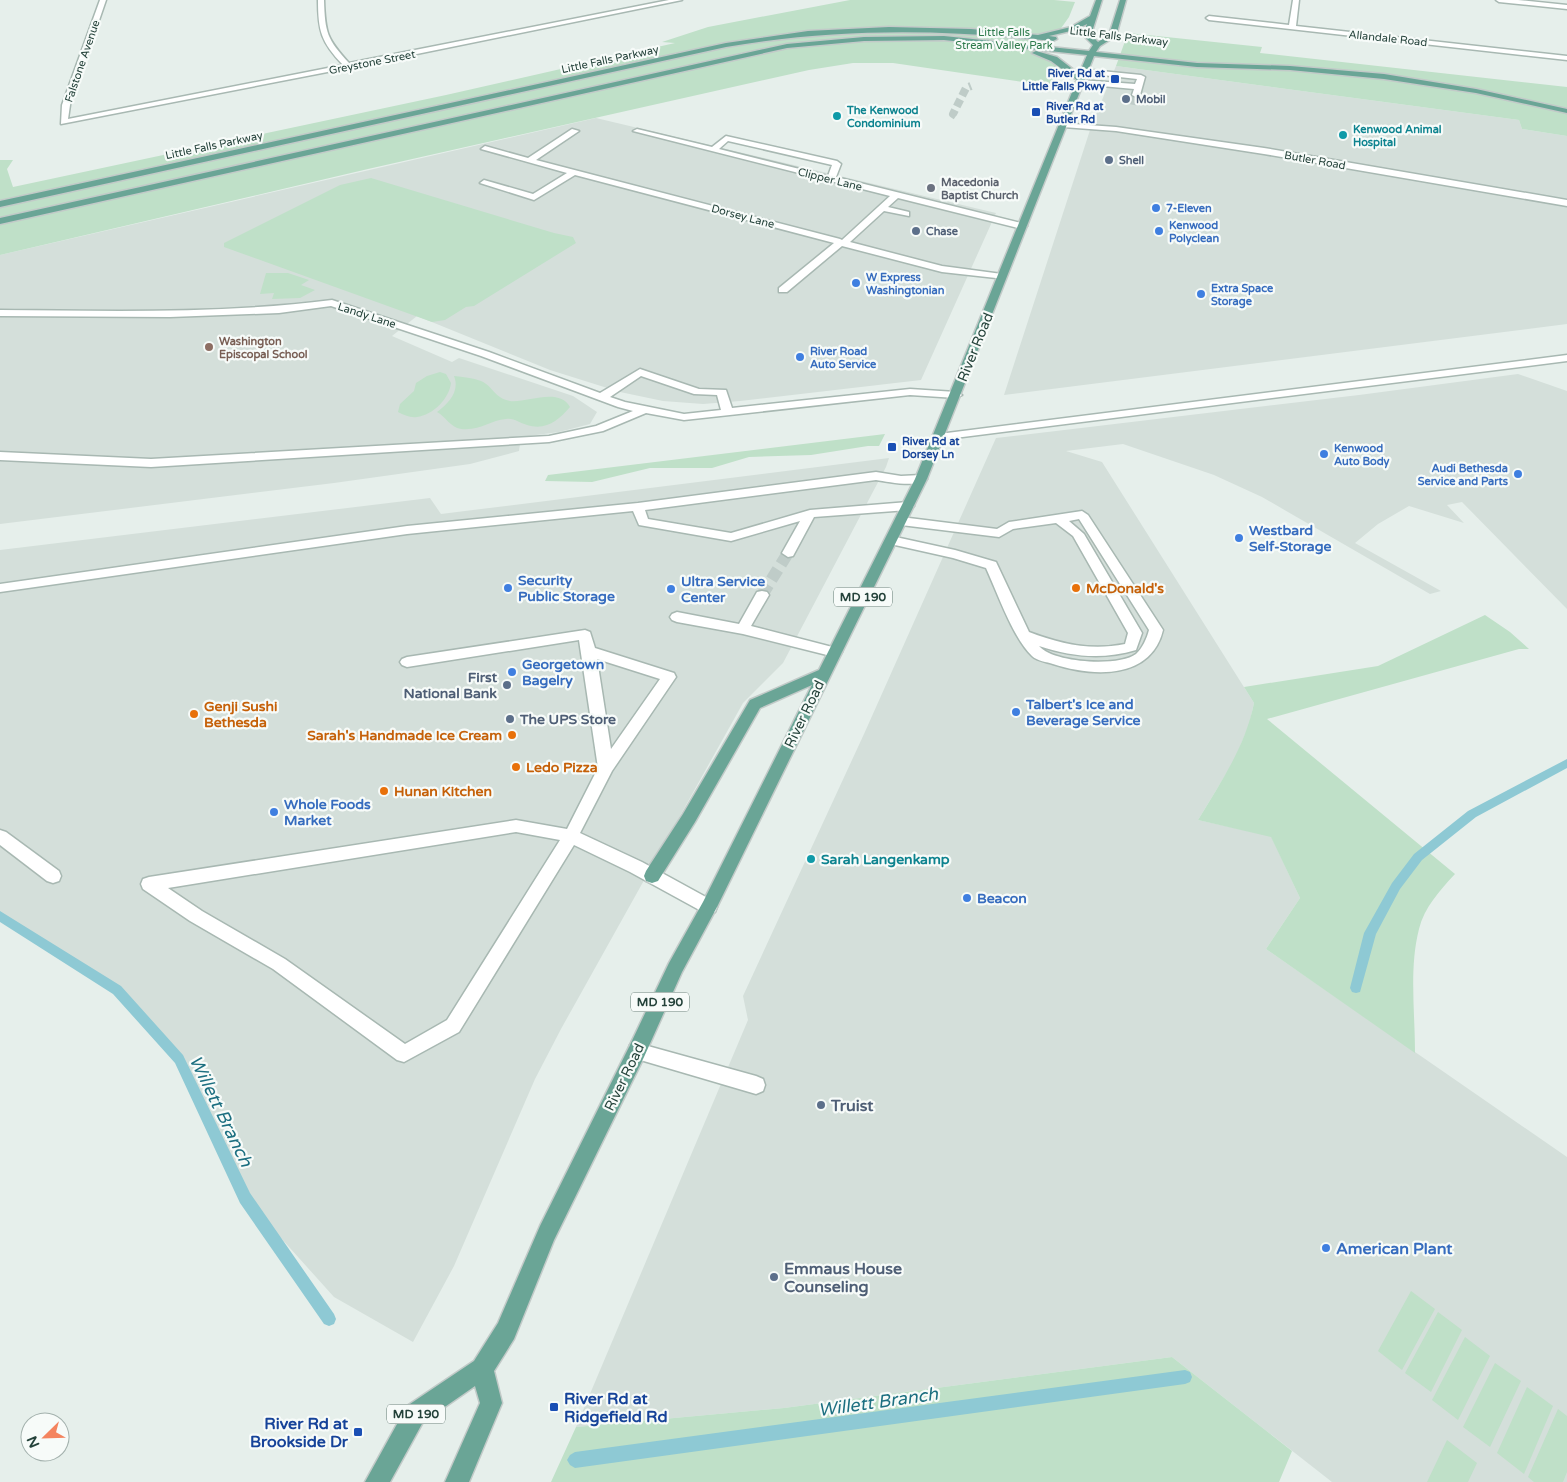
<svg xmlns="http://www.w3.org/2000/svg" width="1567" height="1482" font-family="'Varela Round',sans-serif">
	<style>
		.built { fill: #d4dfda }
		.green { fill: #bfe0c8 }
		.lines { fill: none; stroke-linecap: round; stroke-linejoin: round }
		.stream { fill: #8ec9d4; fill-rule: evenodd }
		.minor-tunnel-far1 { stroke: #bfccc8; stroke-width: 8; stroke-dasharray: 8 4; stroke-linecap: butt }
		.minor-tunnel { stroke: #bfccc8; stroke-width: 12; stroke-dasharray: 12 6; stroke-linecap: butt }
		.minor-casing { stroke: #a8b8b2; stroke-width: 3 }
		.major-casing { stroke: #c2cac8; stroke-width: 3 }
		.minor { fill: #fff; fill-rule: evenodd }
		.major { fill: #6aa596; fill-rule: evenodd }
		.transit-dot { fill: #1a4fb4; stroke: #f7fbf9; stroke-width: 2 }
		.service-dot { fill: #5c6f8a; stroke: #f7fbf9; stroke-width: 2 }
		.culture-dot { fill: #0f9aa8; stroke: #f7fbf9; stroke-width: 2 }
		.worship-dot { fill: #6b7280; stroke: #f7fbf9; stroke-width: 2 }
		.shop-dot { fill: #3f7fe0; stroke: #f7fbf9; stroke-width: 2 }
		.education-dot { fill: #8d6e63; stroke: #f7fbf9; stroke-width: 2 }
		.food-dot { fill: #e8710a; stroke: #f7fbf9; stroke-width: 2 }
		.labels { text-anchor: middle; stroke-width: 4.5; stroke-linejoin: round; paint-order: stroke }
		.far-park-label { font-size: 11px; fill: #2d7a4b; stroke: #f7fbf9 }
		.far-street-label { font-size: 11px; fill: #24423a; stroke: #f7fbf9 }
		.far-transit-label { font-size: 11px; font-weight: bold; fill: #164399; stroke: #f7fbf9; text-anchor: start }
		.far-service-label { font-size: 11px; font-weight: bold; fill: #4e5e75; stroke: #f7fbf9; text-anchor: start }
		.far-culture-label { font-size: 11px; font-weight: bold; fill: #0d838f; stroke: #f7fbf9; text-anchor: start }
		.far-worship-label { font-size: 11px; font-weight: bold; fill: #5b616d; stroke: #f7fbf9; text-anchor: start }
		.far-shop-label { font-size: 11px; font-weight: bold; fill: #366cbe; stroke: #f7fbf9; text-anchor: start }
		.far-education-label { font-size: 11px; font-weight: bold; fill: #785e54; stroke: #f7fbf9; text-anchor: start }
		.shield { fill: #f7fbf9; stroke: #637a73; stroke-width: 1 }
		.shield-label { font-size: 12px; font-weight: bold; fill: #24423a }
		.street-label { font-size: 14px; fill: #24423a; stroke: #f7fbf9 }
		.shop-label { font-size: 14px; font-weight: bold; fill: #366cbe; stroke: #f7fbf9; text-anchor: start }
		.food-label { font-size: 14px; font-weight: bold; fill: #c56008; stroke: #f7fbf9; text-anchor: start }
		.service-label { font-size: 14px; font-weight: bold; fill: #4e5e75; stroke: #f7fbf9; text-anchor: end }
		.culture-label { font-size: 14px; font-weight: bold; fill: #0d838f; stroke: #f7fbf9; text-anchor: start }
		.near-service-label { font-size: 16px; font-weight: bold; fill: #4e5e75; stroke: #f7fbf9; text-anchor: start }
		.near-shop-label { font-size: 16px; font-weight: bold; fill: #366cbe; stroke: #f7fbf9; text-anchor: start }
		.near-transit-label { font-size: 16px; font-weight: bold; fill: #164399; stroke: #f7fbf9; text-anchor: start }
		.near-water-label { font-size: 18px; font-style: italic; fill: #1c6f80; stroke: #f7fbf9 }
	</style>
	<rect width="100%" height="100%" fill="#e6efeb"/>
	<g class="built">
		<path d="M 1116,66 L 1519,120 L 1522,129 L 1567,136 L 1567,324 L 1004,395 L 1091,127 Z"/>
		<path d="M 596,118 L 996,213 L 921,380 L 740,401 L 703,404 L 663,401 L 620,392 L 550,370 L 417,316 L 392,336 L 452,362 L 459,358 L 573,396 L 597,412 L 590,424 L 559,432 L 521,437 L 519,451 L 470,464 L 334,483 L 0,524 L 0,255 Z"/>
		<path d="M 1518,374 L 1567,391 L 1567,609 L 1462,502 L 1447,505 L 1464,523 L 1409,506 L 1378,524 L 1355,543 L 1441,591 L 1430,594 L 1262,497 L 1214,475 L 1123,444 L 1066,451 L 1102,462 L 1254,703 L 1249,725 L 1234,761 L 1198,820 L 1271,836 L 1300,898 L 1266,949 L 1567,1157 L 1567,1482 L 1332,1482 L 1172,1357 L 784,1408 L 576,1427 L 748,1020 L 743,996 L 864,734 L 996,438 L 1359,395 Z"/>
		<path d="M 889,458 L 886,467 L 783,663 L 743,703 L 561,1029 L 535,1079 L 454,1266 L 413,1342 L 334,1297 L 245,1198 L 179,1059 L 117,990 L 0,916 L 0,550 L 430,498 L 441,514 Z"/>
	</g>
	<g class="green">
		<path d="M 850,0 L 1054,0 L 1075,2 L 1069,17 L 1042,55 L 1057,66 L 1051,86 L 893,63 L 853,63 L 809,70 L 368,169 L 0,255 L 0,160 L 13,160 L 7,169 L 13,187 L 446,95 L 675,43 L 662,42 L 708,27 Z"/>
		<path d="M 1128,33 L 1262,47 L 1260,53 L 1567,87 L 1567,136 L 1522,129 L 1519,120 L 1116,66 Z"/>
		<path d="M 371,178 L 554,233 L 573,237 L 576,243 L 474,306 L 466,307 L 445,320 L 432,322 L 224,247 L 224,243 L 340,185 Z"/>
		<path d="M 266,273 L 288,273 L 309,280 L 301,285 L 315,290 L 300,298 L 272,299 L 274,293 L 260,294 Z"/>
		<path d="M 440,372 L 446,374 L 451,383 C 449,399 433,415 417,417 C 410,418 404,415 398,412 L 400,404 L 414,391 L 416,383 L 427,376 Z"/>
		<path d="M 454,376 C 463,377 473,378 481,381 C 493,386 494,398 510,401 C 527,403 559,387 570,407 C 559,420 546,431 527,425 C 519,423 515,418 506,419 C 490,420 481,431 461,429 C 450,427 446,417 437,412 C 449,403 460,391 454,376 Z"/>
		<path d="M 885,434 L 879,446 L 868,446 L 811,455 L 749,457 L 712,468 L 650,468 L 592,482 L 545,481 L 548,475 Z"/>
		<path d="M 1485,615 L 1510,632 L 1529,649 L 1519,649 L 1267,719 L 1455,874 C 1440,890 1424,908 1419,929 C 1409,968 1415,1012 1415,1053 L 1266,949 L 1300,898 L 1271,837 L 1198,820 C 1221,782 1245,747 1254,703 L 1244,687 L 1378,666 Z"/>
		<path d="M 1411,1291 L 1435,1309 L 1402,1370 L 1378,1351 Z"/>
		<path d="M 1438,1312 L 1462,1330 L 1431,1392 L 1405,1373 Z"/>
		<path d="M 1465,1337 L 1490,1356 L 1458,1420 L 1432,1400 Z"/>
		<path d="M 1172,1357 L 1292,1451 L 1279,1482 L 551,1482 L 576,1427 L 784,1408 Z"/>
		<path d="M 1495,1363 L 1521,1381 L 1490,1447 L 1463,1427 Z"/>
		<path d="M 1527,1387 L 1553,1406 L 1524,1474 L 1497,1453 Z"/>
		<path d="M 1558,1409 L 1567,1416 L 1567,1472 L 1563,1482 L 1534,1482 L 1528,1477 Z"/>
		<path d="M 1447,1440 L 1477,1463 L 1468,1482 L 1427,1482 Z"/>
	</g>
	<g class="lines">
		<g class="stream">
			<path d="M 1567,759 L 1567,768 L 1476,817 L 1422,860 L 1400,889 L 1376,934 L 1360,992 L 1356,993 L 1352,992 L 1350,988 L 1364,933 L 1392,883 L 1414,854 L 1468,811 Z"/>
			<path d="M 0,911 L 121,986 L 183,1055 L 250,1193 L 334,1314 L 336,1319 L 334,1324 L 329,1326 L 324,1324 L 240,1203 L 175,1063 L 113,994 L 0,922 Z"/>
			<path d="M 1185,1370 L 1190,1372 L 1192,1377 L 1190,1382 L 1185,1384 L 575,1468 L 570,1465 L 567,1460 L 570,1455 L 575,1452 Z"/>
		</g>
		<g class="minor-tunnel-far1">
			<path d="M 1134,105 L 1136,95"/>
			<path d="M 956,116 L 953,114 L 966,88 L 971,86"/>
		</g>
		<path class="minor-tunnel" d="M 762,595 L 788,553"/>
		<defs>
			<g id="minor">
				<path d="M 100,0 L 106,0 L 70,105 L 68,119 L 343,65 C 321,42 318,31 318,0 L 324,0 C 325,33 327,39 349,63 L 669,0 L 682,0 L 348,68 L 61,124 L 62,105 Z"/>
				<path d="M 1293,0 L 1299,0 L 1296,26 L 1567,56 L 1567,60 L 1209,20 L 1206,18 L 1209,16 L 1289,25 Z"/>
				<path d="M 1496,0 L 1518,0 L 1567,5 L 1567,9 L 1499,2 Z"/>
				<path d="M 1081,69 L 1141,75 L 1145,77 L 1140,95 L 1136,97 L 1132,95 L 1134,89 L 1080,84 L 1076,82 L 1080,80 L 1135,84 L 1137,79 L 1084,73 L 1080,71 Z"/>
				<path d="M 1060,123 L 1116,127 L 1264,148 L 1567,200 L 1567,206 L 1264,154 L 1116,131 L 1063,127 L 1060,127 Z"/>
				<path d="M 572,129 L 579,131 L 536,160 L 840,239 L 842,240 L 890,196 L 633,131 L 637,129 L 712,147 L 726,136 L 837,161 L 841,164 L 836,177 L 1025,224 L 1027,226 L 1022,229 L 898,198 L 888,207 L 909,212 L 909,216 L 884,211 L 850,242 L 942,266 L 1002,274 L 1005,275 L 1005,279 L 942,272 L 842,246 L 787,292 L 779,292 L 779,288 L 834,243 L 575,175 L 534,200 L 480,183 L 484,180 L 533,194 L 567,173 L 481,149 L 485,146 L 528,158 ZM 728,141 L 832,165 L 828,176 L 719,149 Z"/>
				<path d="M 332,300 L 489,352 L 600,393 L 640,369 L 699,389 L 726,390 L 732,408 L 910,389 L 956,392 L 962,395 L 956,398 L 910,395 L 684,420 L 646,413 L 603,431 L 549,442 L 151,467 L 0,460 L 0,452 L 151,459 L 549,436 L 596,426 L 633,411 L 618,407 L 481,356 L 331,306 L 279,313 L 170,317 L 0,316 L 0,310 C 111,311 222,314 332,300 ZM 641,376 L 694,394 L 717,395 L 721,410 L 684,414 L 625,402 L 610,397 Z"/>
				<path d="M 1567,355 L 1567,361 L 939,440 L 933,437 L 939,434 Z"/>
				<path d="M 876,472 L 901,476 L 921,475 L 927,479 C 918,488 888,482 876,480 L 645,510 L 648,519 L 731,533 L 810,510 L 908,502 L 914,506 L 908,510 L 814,517 L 793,556 L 788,557 L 782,553 L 800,521 L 731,541 L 639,525 L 633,511 L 407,534 L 0,592 L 0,584 L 407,526 L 638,503 Z"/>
				<path d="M 1082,511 L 1088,515 L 1163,630 C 1151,680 1093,677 1053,664 C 1047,662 1037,661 1032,656 C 1013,638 997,592 986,568 L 953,558 L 886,543 L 885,540 L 891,536 L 955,550 L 996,562 L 1029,632 C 1061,644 1091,651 1125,644 L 1128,633 L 1073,536 L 1056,523 L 1013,529 L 999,537 L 901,525 L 895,521 L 901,517 L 997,529 L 1009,522 ZM 1079,519 L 1149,630 C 1147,638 1142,649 1136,654 C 1119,667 1053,663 1039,646 C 1072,657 1103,660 1136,650 L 1142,633 L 1084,534 L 1069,521 Z"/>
				<path d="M 762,591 L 767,592 L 769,595 L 751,626 L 840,649 L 842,652 L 840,655 L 835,657 L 743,634 L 677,622 L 672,620 L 670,617 L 672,614 L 677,612 L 739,624 L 757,592 Z"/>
				<path d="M 585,630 L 590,632 L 595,648 L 674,673 L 676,677 L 612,771 L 580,833 L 642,862 L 715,902 L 717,907 L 715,912 L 709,914 L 703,912 L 630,872 L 574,845 L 459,1032 L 404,1062 L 397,1060 L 273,969 L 190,921 L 143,889 L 141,884 L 143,879 L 149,877 L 516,820 L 567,829 L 598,768 L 579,640 L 407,667 L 402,665 L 400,662 L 402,659 L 407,657 ZM 597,659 L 660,679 L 611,749 ZM 516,832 L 560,840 L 447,1020 L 405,1044 L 285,959 L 202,911 L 168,888 Z"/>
				<path d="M 0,830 L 6,832 L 59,871 L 61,876 L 59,881 L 53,883 L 47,881 L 0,845 Z"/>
				<path d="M 637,1043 L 756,1076 L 763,1079 L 765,1085 L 763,1091 L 756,1094 L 637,1059 L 630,1057 L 628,1051 L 630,1045 Z"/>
			</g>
			<path id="major" d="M 1096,0 L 1102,0 L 1091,35 L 1098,42 L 1109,35 L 1120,0 L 1126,0 L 1116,36 L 1100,46 L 1096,52 L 1197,63 L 1290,66 L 1384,74 L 1476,89 L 1567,109 L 1567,113 L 1476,93 L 1384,79 L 1290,70 L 1197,67 L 1094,56 L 927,479 L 717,907 L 682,972 L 644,1057 L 554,1240 L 514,1339 L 494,1371 L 502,1403 L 469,1482 L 445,1482 L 480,1403 L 475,1386 L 423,1422 L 390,1482 L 365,1482 L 407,1406 L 474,1361 L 498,1323 L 540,1226 L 630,1045 L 669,963 L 703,902 L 812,685 L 760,708 L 695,822 L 658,881 L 652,883 L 646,881 L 644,876 L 646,871 L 683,814 L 750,700 L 819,670 L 915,479 L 1077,80 L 1051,61 L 1032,53 L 1036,51 L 1057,57 L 1079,74 L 1087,55 L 944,40 L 864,41 L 787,48 L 0,224 L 0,218 L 787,44 L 864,37 L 944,36 L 1089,51 L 1093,45 L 1083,35 L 1087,24 L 1075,30 L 1049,36 L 1056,37 L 1057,39 L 1053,41 C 940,29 838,28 726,47 L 0,207 L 0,201 L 726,43 L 808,31 L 889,27 L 971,29 L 1038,35 L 1071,27 L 1090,16 Z"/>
		</defs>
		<use href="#minor" class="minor-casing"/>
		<use href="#major" class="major-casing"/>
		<use href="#minor" class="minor"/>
		<use href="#major" class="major"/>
	</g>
	<g class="transit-dot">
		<rect x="1110" y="74" width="10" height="10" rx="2.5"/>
		<rect x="1031" y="107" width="10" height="10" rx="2.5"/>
		<rect x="887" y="442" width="10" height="10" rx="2.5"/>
		<rect x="549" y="1402" width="10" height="10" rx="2.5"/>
		<rect x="353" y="1427" width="10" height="10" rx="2.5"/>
	</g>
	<g class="service-dot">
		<circle cx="1126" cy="99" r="5"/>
		<circle cx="1109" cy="160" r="5"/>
		<circle cx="916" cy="231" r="5"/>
		<circle cx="507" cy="685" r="5"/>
		<circle cx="510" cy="719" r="5"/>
		<circle cx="821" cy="1105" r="5"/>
		<circle cx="774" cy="1277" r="5"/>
	</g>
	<g class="culture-dot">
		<circle cx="837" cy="116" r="5"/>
		<circle cx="1343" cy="135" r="5"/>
		<circle cx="811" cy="859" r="5"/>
	</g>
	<circle class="worship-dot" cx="931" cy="188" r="5"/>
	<g class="shop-dot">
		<circle cx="1156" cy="208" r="5"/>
		<circle cx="1159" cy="231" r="5"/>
		<circle cx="856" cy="283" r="5"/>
		<circle cx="1201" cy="294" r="5"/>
		<circle cx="800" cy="357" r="5"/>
		<circle cx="1324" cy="454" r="5"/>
		<circle cx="1518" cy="474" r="5"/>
		<circle cx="1239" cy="538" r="5"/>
		<circle cx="508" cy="588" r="5"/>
		<circle cx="671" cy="589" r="5"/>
		<circle cx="512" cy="672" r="5"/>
		<circle cx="1016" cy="712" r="5"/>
		<circle cx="274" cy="812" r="5"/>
		<circle cx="967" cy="898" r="5"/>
		<circle cx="1326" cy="1248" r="5"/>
	</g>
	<circle class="education-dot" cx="209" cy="347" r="5"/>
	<g class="food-dot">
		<circle cx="1076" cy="588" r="5"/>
		<circle cx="194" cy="714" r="5"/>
		<circle cx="512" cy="735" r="5"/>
		<circle cx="516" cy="767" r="5"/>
		<circle cx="384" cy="791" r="5"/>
	</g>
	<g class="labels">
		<g class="far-park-label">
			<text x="1004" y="36">Little Falls<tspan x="1004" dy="13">Stream Valley Park</tspan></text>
		</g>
		<g class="far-street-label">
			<text transform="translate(1119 36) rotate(7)" y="4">Little Falls Parkway</text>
			<text transform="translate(1388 38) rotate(6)" y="4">Allandale Road</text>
			<text transform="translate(610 59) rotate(-12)" y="4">Little Falls Parkway</text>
			<text transform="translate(82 61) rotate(-71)" y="4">Falstone Avenue</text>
			<text transform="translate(372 62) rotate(-11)" y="4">Greystone Street</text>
			<text transform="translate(214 145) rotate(-12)" y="4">Little Falls Parkway</text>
			<text transform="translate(1315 160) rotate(10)" y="4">Butler Road</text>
			<text transform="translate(830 179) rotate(14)" y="4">Clipper Lane</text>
			<text transform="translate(743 216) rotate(15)" y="4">Dorsey Lane</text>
			<text transform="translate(367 315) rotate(18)" y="4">Landy Lane</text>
		</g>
		<g class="far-transit-label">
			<text x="1105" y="77" text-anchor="end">River Rd at<tspan x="1105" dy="13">Little Falls Pkwy</tspan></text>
			<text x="1046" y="110">River Rd at<tspan x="1046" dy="13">Butler Rd</tspan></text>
			<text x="902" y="445">River Rd at<tspan x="902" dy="13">Dorsey Ln</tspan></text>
		</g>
		<g class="far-service-label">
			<text x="1136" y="103">Mobil</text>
			<text x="1119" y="164">Shell</text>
			<text x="926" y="235">Chase</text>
		</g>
		<g class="far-culture-label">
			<text x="847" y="114">The Kenwood<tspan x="847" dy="13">Condominium</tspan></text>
			<text x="1353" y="133">Kenwood Animal<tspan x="1353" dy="13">Hospital</tspan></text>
		</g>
		<g class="far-worship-label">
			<text x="941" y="186">Macedonia<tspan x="941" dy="13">Baptist Church</tspan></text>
		</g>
		<g class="far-shop-label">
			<text x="1166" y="212">7-Eleven</text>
			<text x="1169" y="229">Kenwood<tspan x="1169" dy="13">Polyclean</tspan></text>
			<text x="866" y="281">W Express<tspan x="866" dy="13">Washingtonian</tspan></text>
			<text x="1211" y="292">Extra Space<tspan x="1211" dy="13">Storage</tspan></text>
			<text x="810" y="355">River Road<tspan x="810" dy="13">Auto Service</tspan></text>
			<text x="1334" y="452">Kenwood<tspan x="1334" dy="13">Auto Body</tspan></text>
			<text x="1508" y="472" text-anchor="end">Audi Bethesda<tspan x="1508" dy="13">Service and Parts</tspan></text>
		</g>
		<g class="far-education-label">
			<text x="219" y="345">Washington<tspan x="219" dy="13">Episcopal School</tspan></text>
		</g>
		<g class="shield">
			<rect x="834" y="587.5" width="58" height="19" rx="4"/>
			<rect x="631" y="992.5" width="58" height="19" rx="4"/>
			<rect x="387" y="1404.5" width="58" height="19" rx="4"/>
		</g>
		<g class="shield-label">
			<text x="863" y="601">MD 190</text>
			<text x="660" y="1006">MD 190</text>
			<text x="416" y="1418">MD 190</text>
		</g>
		<g class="street-label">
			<text transform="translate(975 347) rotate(-68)" y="5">River Road</text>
			<text transform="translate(804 714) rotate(-64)" y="5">River Road</text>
			<text transform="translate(624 1077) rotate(-64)" y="5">River Road</text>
		</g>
		<g class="shop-label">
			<text x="1249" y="535">Westbard<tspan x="1249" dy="16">Self-Storage</tspan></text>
			<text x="518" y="585">Security<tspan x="518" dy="16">Public Storage</tspan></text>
			<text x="681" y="586">Ultra Service<tspan x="681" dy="16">Center</tspan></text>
			<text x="522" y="669">Georgetown<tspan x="522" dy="16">Bagelry</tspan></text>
			<text x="1026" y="709">Talbert's Ice and<tspan x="1026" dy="16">Beverage Service</tspan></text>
			<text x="284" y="809">Whole Foods<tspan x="284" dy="16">Market</tspan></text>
			<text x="977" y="903">Beacon</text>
		</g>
		<g class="food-label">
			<text x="1086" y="593">McDonald's</text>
			<text x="204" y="711">Genji Sushi<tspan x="204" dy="16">Bethesda</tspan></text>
			<text x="502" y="740" text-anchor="end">Sarah's Handmade Ice Cream</text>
			<text x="526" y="772">Ledo Pizza</text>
			<text x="394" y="796">Hunan Kitchen</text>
		</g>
		<g class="service-label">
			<text x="497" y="682">First<tspan x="497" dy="16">National Bank</tspan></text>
			<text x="520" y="724" text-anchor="start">The UPS Store</text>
		</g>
		<g class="culture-label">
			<text x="821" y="864">Sarah Langenkamp</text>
		</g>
		<g class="near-service-label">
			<text x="831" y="1111">Truist</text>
			<text x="784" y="1274">Emmaus House<tspan x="784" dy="18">Counseling</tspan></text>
		</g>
		<g class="near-shop-label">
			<text x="1336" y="1254">American Plant</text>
		</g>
		<g class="near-transit-label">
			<text x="564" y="1404">River Rd at<tspan x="564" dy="18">Ridgefield Rd</tspan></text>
			<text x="348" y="1429" text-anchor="end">River Rd at<tspan x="348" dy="18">Brookside Dr</tspan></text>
		</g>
		<g class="near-water-label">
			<text transform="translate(221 1111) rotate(64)" y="6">Willett Branch</text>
			<text transform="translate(878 1402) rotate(-8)" y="6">Willett Branch</text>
		</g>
	</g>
	<g transform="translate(45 1437) rotate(247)"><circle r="24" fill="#f7fbf9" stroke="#a3b1ad"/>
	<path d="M0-4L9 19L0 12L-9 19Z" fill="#f4845f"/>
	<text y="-8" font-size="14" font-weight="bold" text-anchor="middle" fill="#24423a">N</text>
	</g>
</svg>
